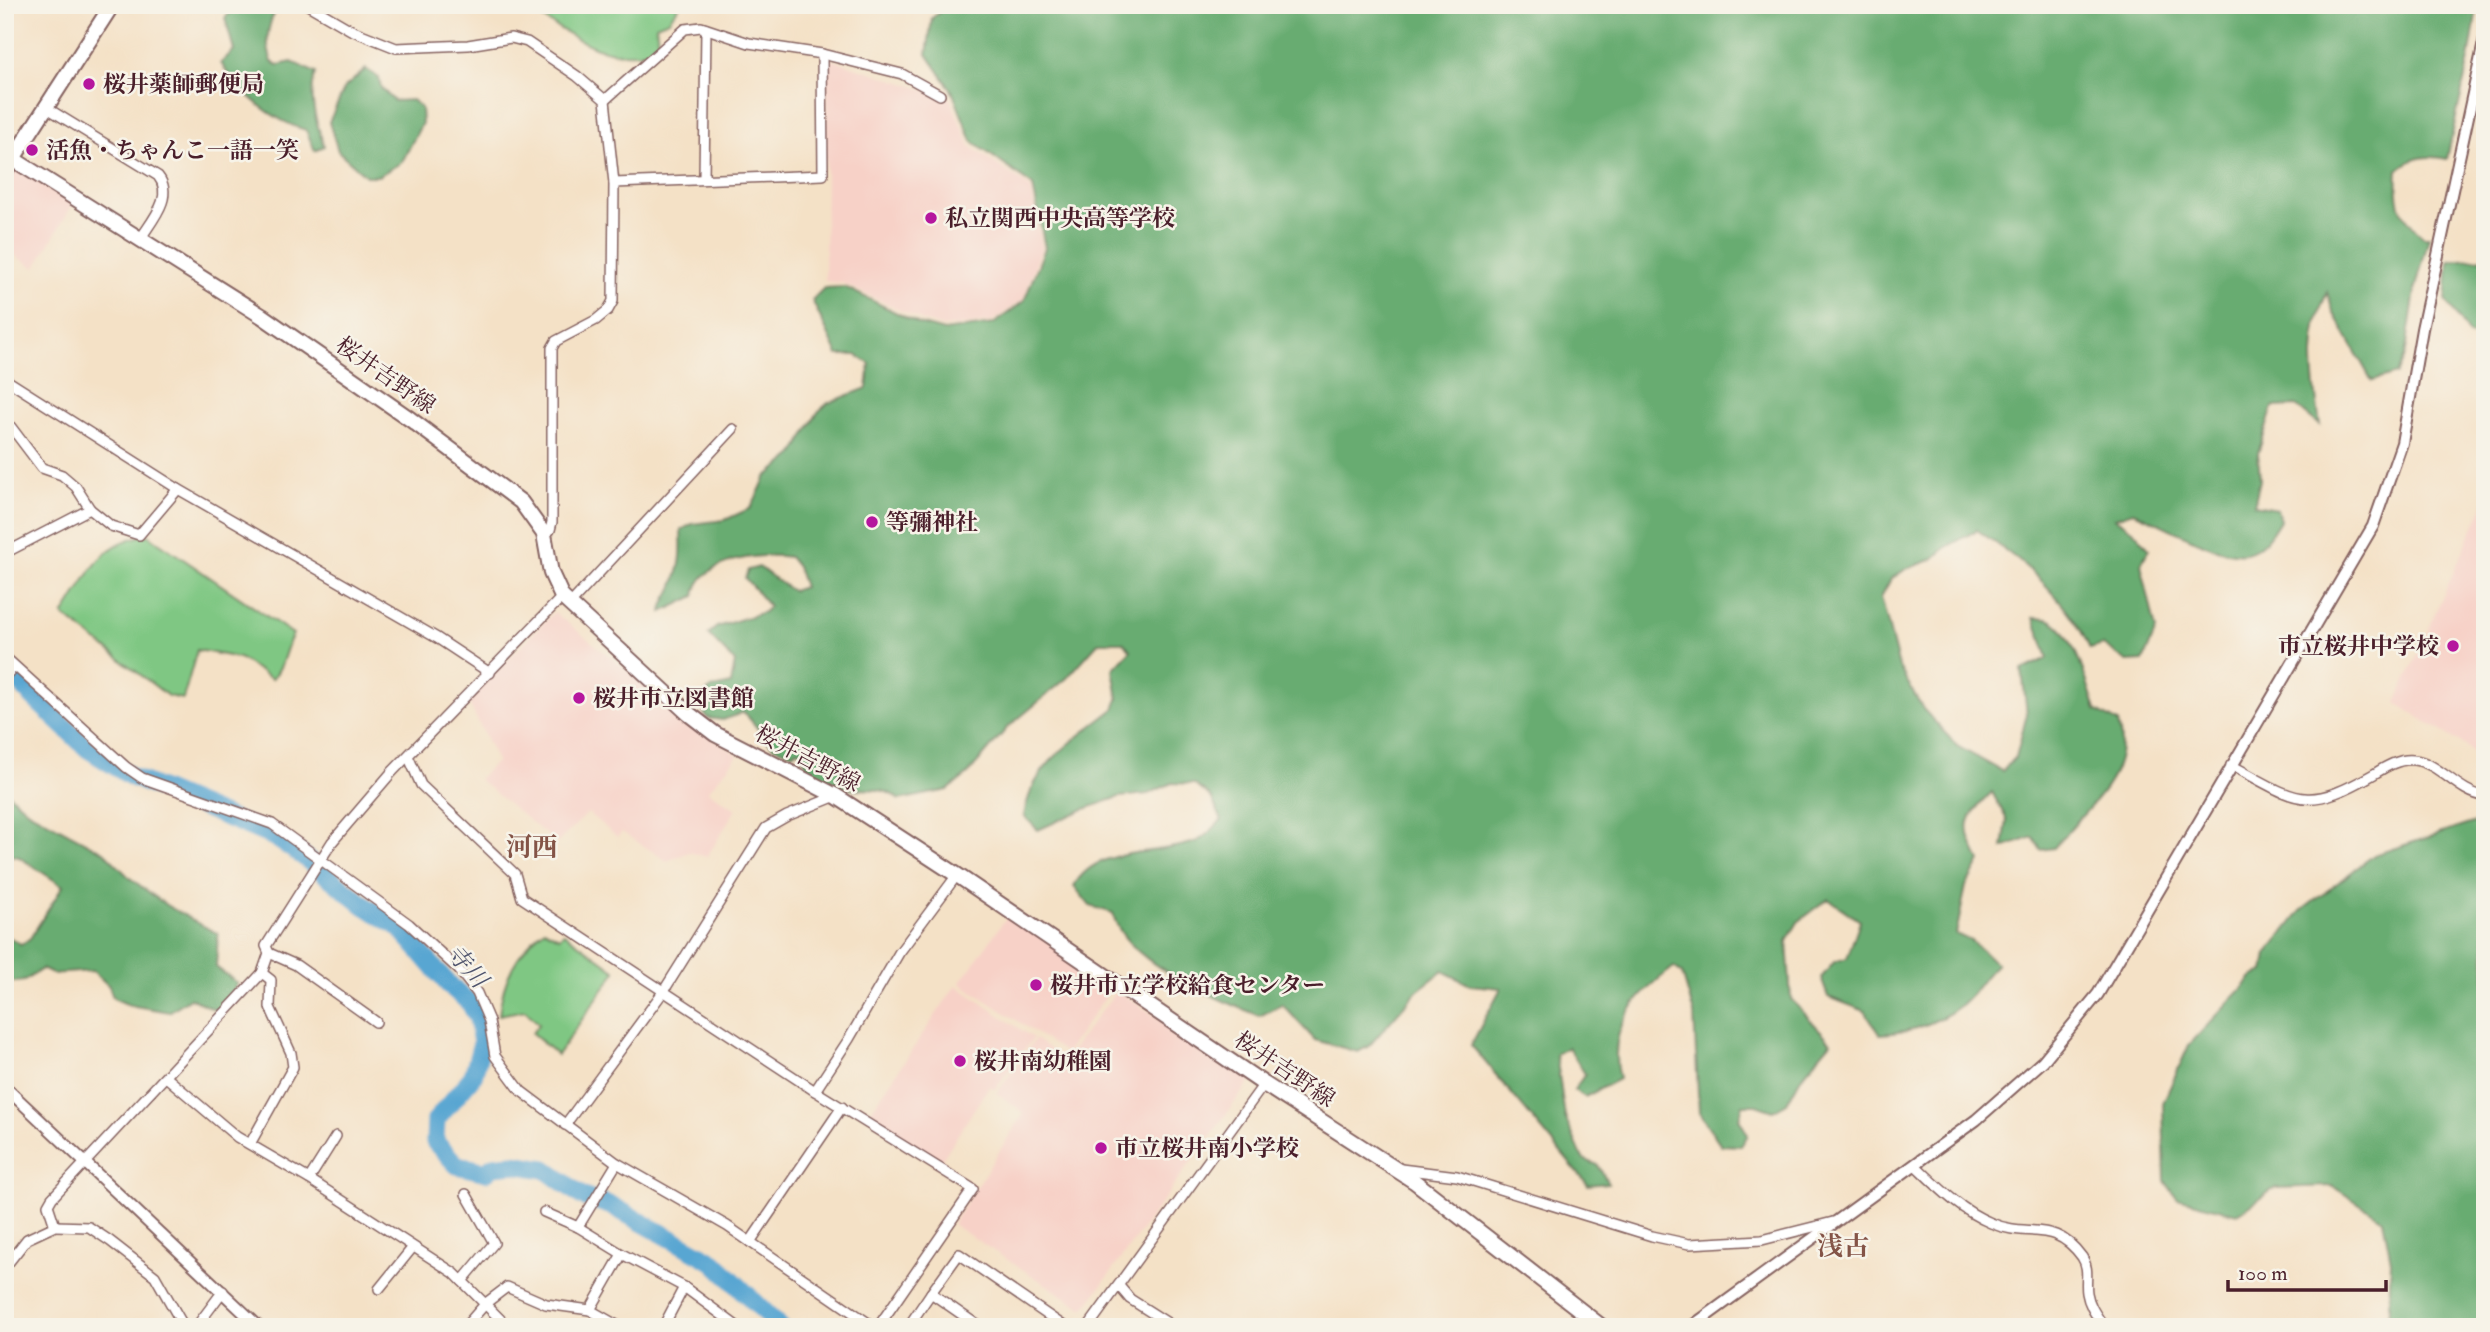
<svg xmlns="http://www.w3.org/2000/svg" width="2490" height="1332" font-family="'IM FELL Double Pica','Noto Serif JP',serif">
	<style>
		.built { fill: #f7d1c7 }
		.green { fill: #7fc783; stroke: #647357; stroke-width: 2 }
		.forest { fill: #67ac71; stroke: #58664e; stroke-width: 2 }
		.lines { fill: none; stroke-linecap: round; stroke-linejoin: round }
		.river { stroke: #59a6d2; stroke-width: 19 }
		.minor-casing { stroke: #866361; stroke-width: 12 }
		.tertiary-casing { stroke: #866361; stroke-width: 14 }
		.primary-casing { stroke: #866361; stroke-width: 18 }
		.trunk-casing { stroke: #866361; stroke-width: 18 }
		.minor { stroke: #fff; stroke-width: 9 }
		.tertiary { stroke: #fff; stroke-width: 10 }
		.primary { stroke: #fff; stroke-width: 14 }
		.trunk { stroke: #fff; stroke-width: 14 }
		.poi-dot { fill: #b5179e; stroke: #f7f3e8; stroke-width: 2.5 }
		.labels { text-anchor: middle; stroke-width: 5; stroke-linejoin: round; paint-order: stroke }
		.poi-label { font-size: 23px; font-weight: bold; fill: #4a1f2b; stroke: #f7f3e8; text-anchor: start }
		.street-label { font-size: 23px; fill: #4a1f2b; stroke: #f7f3e8 }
		.water-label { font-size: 24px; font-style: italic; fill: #50556e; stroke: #f7f3e8 }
		.quarter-label { font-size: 26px; font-weight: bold; fill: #845447; stroke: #f7f3e8 }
	</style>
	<rect width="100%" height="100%" fill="#f7f3e8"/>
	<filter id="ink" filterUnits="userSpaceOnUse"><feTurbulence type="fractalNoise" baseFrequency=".0143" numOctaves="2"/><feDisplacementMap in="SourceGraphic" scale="14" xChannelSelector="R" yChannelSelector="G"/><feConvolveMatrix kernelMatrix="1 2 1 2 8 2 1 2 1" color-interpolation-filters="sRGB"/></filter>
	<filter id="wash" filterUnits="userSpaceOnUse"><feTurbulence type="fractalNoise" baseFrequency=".00686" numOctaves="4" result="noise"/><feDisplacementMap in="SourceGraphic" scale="28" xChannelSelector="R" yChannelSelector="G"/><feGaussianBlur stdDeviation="1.57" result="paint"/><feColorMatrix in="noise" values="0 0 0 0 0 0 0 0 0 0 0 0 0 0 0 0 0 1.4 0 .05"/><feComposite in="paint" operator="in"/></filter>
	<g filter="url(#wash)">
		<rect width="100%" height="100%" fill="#f4e1c6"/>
		<g class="built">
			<path d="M 827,58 L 950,98 L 970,146 L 1031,188 L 1042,247 L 1023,300 L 991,322 L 943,327 L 923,321 L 842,283 L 825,281 Z"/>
			<path d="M 13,166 L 73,204 L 35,268 L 5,249 L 5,178 Z"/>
			<path d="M 2485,501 L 2485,765 L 2467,747 L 2396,703 Z"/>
			<path d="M 554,612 L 705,733 L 738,755 L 708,791 L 736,809 L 707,857 L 689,852 L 667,861 L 622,832 L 617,837 L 588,813 L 557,843 L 478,779 L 497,761 L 468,701 Z"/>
			<path d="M 1008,915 L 1113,986 L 1066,1053 L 960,983 Z"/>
			<path d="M 956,985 L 1033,1038 L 995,1089 L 989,1086 L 939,1164 L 869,1114 Z"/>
			<path d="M 1117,990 L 1251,1080 L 1084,1309 L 952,1224 L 1024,1113 L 997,1093 L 1035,1039 L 1065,1059 Z"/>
		</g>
		<g class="green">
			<path d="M 548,5 L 680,5 L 669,20 L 656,25 L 658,41 L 649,52 C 597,59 576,37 532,12 Z"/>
			<path d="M 148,535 L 293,634 C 284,650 284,667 272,679 L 239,658 L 197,650 L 183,699 L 168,696 L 63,615 C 90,576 97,542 148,535 Z"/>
			<path d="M 544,929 L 559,937 L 564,933 L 616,971 L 557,1055 L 532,1033 L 539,1024 L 525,1010 L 499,1015 C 503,977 516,954 544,929 Z"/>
		</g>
		<g class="forest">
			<path d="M 237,5 L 260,5 L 274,12 C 267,31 265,43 272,62 L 278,65 L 292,62 L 316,73 C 307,95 317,125 324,146 L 315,151 L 306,130 C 274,122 237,91 221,63 L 234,50 L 225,18 Z"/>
			<path d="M 949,5 L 2477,5 C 2472,58 2457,108 2447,159 C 2429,155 2412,156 2398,170 C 2396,203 2398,214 2424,237 L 2429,237 L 2415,291 L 2405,357 L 2397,374 L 2372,381 L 2333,312 L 2327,292 C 2306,339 2313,376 2320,425 L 2296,406 L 2273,407 L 2258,453 L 2260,480 L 2254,505 L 2277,509 L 2280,520 C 2272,533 2263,549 2246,553 C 2218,558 2161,522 2133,512 L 2115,518 L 2133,530 L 2149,549 L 2141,564 L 2156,630 L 2143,661 L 2127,662 L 2103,645 L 2090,649 C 2067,597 2023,561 1977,530 L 1948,546 L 1931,560 L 1906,569 L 1891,579 L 1881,597 L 1899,667 L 1923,709 L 1957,746 L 2002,771 L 2016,757 L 2027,714 L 2022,670 L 2048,658 L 2034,618 C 2038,619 2046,618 2050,620 C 2074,631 2088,686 2096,710 L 2118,723 C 2134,778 2083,809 2054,848 L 2041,850 L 2033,837 L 2003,848 L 2007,820 L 1992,792 C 1964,820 1962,825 1980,861 L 1966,886 L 1956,934 L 1971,941 L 1997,964 C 1985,974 1979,986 1969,997 C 1949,1020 1910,1033 1880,1034 L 1865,1011 L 1828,997 L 1821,978 L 1834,962 L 1847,958 L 1860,921 L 1828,899 L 1798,922 L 1787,941 L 1791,999 L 1831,1042 L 1800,1079 L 1787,1103 L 1773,1111 L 1756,1105 L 1743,1105 L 1739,1119 L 1748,1135 L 1741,1146 L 1721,1145 L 1699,1113 L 1694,1014 L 1682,973 L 1674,967 C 1635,996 1606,1028 1619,1079 L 1585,1097 L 1574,1090 L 1585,1074 L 1568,1047 L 1556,1054 L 1565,1117 L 1583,1159 L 1598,1165 L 1608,1183 L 1588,1185 L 1471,1045 L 1501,988 L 1470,985 L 1443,971 L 1417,991 L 1369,1046 L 1358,1052 L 1315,1040 L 1282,1004 L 1260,1016 C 1218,999 1122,962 1113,913 L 1090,906 L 1074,886 C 1097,844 1158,857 1197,841 C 1206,837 1215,826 1222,820 L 1211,797 L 1194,784 L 1172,783 L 1148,794 L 1119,797 L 1082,810 L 1038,830 L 1024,816 C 1032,763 1075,740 1114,709 L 1118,699 L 1113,669 L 1131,650 L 1123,642 L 1099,642 L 1067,678 L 1007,728 L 968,774 L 948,790 L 899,800 C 877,776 834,805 809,770 C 805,764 803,756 799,750 L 792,753 L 773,747 L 744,712 L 723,720 L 707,718 L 698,701 L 710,689 L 731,684 L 735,662 L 708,634 L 717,627 L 764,612 L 769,606 L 745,578 L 748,570 L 759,567 L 792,591 L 804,587 L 797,567 L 789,557 C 760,552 698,560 695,596 L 662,612 C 663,600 669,597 673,586 C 682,564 682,553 681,530 L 692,524 L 725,520 L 751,508 L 766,477 L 794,454 L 818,412 L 828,403 L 867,388 L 870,364 L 856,355 L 838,355 L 812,300 L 824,288 L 845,287 L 919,324 L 944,331 L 993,324 L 1024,301 L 1045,248 L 1033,186 L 972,141 L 952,91 L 927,54 L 932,18 Z"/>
			<path d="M 366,69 L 379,78 L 381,88 L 394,101 L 412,100 L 421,108 L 422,123 L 402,162 L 378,176 L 366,176 L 338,151 L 329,122 L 345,87 Z"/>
			<path d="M 2485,258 L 2485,340 L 2469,335 L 2446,300 L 2449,261 Z"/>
			<path d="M 5,791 L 28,811 L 104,852 L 130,878 L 166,905 L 218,934 L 216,967 L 237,983 L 220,1012 L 190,998 L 169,1012 L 129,1005 L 113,998 L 109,986 L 93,971 L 52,974 L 42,969 L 24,981 L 5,983 L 5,935 L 21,944 L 29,940 L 63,886 L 19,857 L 5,854 Z"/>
			<path d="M 2485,819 L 2485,1327 L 2388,1327 L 2391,1261 L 2383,1219 L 2332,1186 L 2275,1188 L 2237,1214 L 2177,1198 L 2165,1181 L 2163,1103 L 2189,1045 L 2254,976 L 2264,972 L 2267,954 L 2301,911 L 2374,855 Z"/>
		</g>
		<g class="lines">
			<path class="river" d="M 5,665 L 33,697 L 88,749 L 132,777 L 276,838 L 303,856 L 365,906 L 399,927 L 449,985 L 470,1003 L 478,1018 L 482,1043 L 473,1076 L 436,1120 L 435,1142 L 457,1165 L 486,1172 L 493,1166 L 513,1164 L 545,1169 L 582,1196 L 612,1206 L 714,1262 L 780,1327"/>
		</g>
	</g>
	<g filter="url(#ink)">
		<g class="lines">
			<defs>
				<g id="minor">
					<path d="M 308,5 L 351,30 L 396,48 L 468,45 L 511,38 L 527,42 L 577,76 L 605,100 L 614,183 L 613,301 L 608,310 L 596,320 L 556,341 L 552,348 L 552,522 L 550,530 L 544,534"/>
					<path d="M 822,54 L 902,74 L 940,95"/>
					<path d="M 605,100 L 685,29 L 701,27 L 749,43 L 822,54 L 823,175 L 614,183"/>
					<path d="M 47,108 L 158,176 C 175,197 151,221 139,241"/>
					<path d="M 704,178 L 706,29"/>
					<path d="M 5,379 L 178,489 L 437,638 L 490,673"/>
					<path d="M 5,425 L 11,427 L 42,468 L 62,475 L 76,487 L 90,509"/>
					<path d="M 5,553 L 90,509 L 111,526 L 139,535 L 178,489"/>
					<path d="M 569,605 L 733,429"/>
					<path d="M 5,657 L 126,767 L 142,778 L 272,824 L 409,924 L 459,970 L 477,993 L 489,1021 L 495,1056 L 521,1091 L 617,1163 L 727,1226 L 874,1327"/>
					<path d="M 5,676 L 14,667"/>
					<path d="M 408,756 L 421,785 L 515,874 L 522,898 L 815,1091 L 973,1189 L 878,1327"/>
					<path d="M 2231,765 C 2297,800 2304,814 2374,774 C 2385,767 2400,758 2414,760 C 2440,763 2458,793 2485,796"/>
					<path d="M 269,953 L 296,965 L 376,1022"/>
					<path d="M 166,1077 L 237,1137 L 309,1179 L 454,1273 L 508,1327"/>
					<path d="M 815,1091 L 849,1039 L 899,953 L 957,875"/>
					<path d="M 565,1125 L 663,992 L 766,828 L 787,816 L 836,796"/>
					<path d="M 250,1144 L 293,1067 L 291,1053 L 270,1007 L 271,980 L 262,973"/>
					<path d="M 1915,1165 C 1939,1188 1960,1210 1991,1223 C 2028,1239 2054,1218 2082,1257 C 2090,1269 2085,1280 2087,1293 C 2089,1306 2097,1316 2104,1327"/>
					<path d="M 1401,1169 L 1457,1176 L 1652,1236 L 1689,1244 L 1762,1240 L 1833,1222"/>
					<path d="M 309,1179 L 336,1136"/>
					<path d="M 544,1212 L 578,1227"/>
					<path d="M 55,1226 L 89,1227 L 110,1241 L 155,1276 L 184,1327"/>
					<path d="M 750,1242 L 842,1107"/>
					<path d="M 622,1254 L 684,1287 L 738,1327"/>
					<path d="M 5,1267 L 27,1239 L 55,1226 L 48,1205 L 52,1198 L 262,973 L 269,953 L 266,946 L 332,842 L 392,772 L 562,597"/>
					<path d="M 462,1281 L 494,1243 L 466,1194"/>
					<path d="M 1119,1286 L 1130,1299 L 1174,1327"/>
					<path d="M 379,1289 L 413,1247"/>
					<path d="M 931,1293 L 959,1254 L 1065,1327"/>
					<path d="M 590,1310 L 620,1327"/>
					<path d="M 196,1327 L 223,1291"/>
					<path d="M 465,1327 L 486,1303 L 507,1287 L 546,1304 L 590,1310 L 622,1254 L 578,1227 L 617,1163"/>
					<path d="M 663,1327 L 684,1287"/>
					<path d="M 908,1327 L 931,1293 L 980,1327"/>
					<path d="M 1088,1327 L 1264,1084"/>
				</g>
				<g id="tertiary">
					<path d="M 5,1087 L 259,1327"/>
					<path d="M 1691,1327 L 1976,1120 L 2043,1061 L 2098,994 L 2373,526 L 2402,443 L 2422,329 L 2485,38"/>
				</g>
				<path id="primary" d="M 13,159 L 262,316 L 410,419 L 521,502 L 544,534 L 551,573 L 562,597 L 689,714 L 715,734 L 836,796 L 957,875 L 1264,1084 L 1414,1181 L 1602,1327"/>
				<path id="trunk" d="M 5,171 L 112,5"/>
			</defs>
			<use href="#minor" class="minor-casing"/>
			<use href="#tertiary" class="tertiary-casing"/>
			<use href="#primary" class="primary-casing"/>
			<use href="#trunk" class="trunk-casing"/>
			<use href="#minor" class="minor"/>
			<use href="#tertiary" class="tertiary"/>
			<use href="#primary" class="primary"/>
			<use href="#trunk" class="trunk"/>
		</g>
	</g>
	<g class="poi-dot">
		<circle cx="89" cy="84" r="7"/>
		<circle cx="32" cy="150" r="7"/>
		<circle cx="931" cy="218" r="7"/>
		<circle cx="872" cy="522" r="7"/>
		<circle cx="2453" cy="646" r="7"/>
		<circle cx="579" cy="698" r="7"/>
		<circle cx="1036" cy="985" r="7"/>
		<circle cx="960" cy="1061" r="7"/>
		<circle cx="1101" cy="1148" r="7"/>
	</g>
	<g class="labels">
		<g class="poi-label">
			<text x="103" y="92">桜井薬師郵便局</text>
			<text x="46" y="158">活魚・ちゃんこ一語一笑</text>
			<text x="945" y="226">私立関西中央高等学校</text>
			<text x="886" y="530">等彌神社</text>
			<text x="2439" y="654" text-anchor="end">市立桜井中学校</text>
			<text x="593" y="706">桜井市立図書館</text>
			<text x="1050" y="993">桜井市立学校給食センター</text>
			<text x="974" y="1069">桜井南幼稚園</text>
			<text x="1115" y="1156">市立桜井南小学校</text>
		</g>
		<g class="street-label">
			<text transform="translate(386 375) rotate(35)" y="8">桜井吉野線</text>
			<text transform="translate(808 758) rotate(28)" y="8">桜井吉野線</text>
			<text transform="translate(1285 1069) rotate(34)" y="8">桜井吉野線</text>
		</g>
		<g class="water-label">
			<text transform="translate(467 966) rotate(49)" y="8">寺川</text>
		</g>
		<g class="quarter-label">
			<text x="532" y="856">河西</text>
			<text x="1843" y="1255">浅古</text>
		</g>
	</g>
	<rect width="2490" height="1332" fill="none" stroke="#f7f3e8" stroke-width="28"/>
	<path d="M2228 1280v10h158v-10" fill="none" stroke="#4a1f2b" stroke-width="3.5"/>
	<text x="2238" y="1280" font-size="21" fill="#4a1f2b" stroke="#f7f3e8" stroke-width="5" paint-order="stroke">100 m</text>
</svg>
